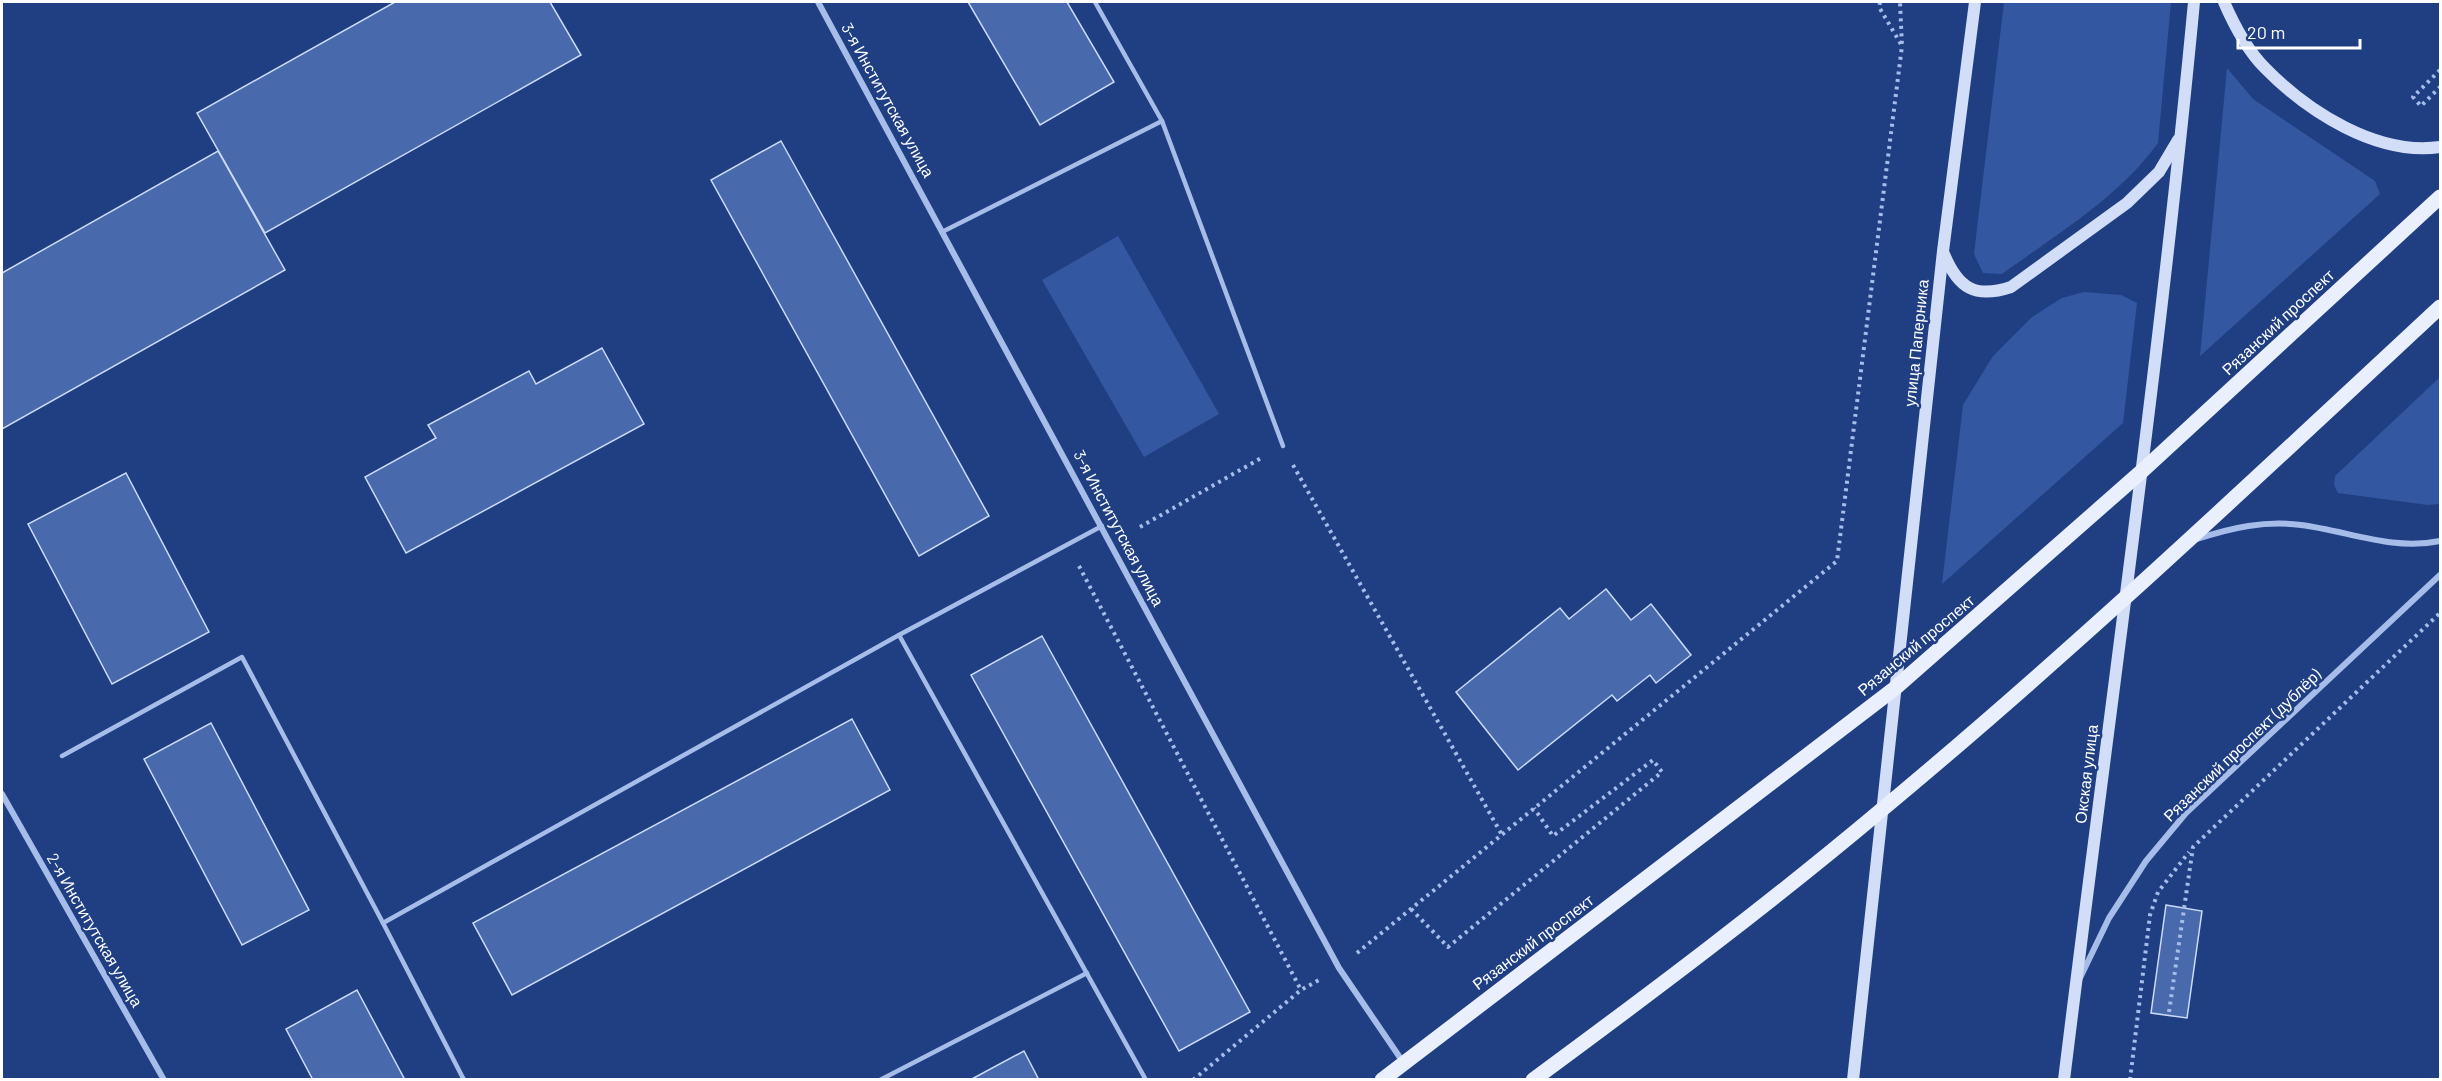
<svg xmlns="http://www.w3.org/2000/svg" width="2442" height="1081" font-family="Barlow,sans-serif">
	<style>
		.green { fill: #3357a1 }
		.building { fill: #4869ab; stroke: #cbdaf7; stroke-width: 1.5 }
		.lines { fill: none; stroke-linecap: round; stroke-linejoin: round }
		.path { stroke: #a7bde9; stroke-width: 4; stroke-dasharray: 3 4.5; stroke-linecap: butt }
		.lane { stroke: #a7bde9; stroke-width: 4.5 }
		.street { stroke: #a7bde9; stroke-width: 6 }
		.secondary { stroke: #d2ddf7; stroke-width: 12 }
		.primary { stroke: #eaeffe; stroke-width: 15 }
		.labels { text-anchor: middle; stroke-width: 5; stroke-linejoin: round; paint-order: stroke }
		.street-label { font-size: 16px; fill: #fff; stroke: #203f83 }
	</style>
	<rect width="100%" height="100%" fill="#203f83"/>
	<g class="green">
		<path d="M 2004,2 L 2171,2 L 2158,143 C 2118,198 2057,234 2002,274 L 1983,273 L 1974,254 Z"/>
		<path d="M 2227,68 L 2253,99 L 2375,181 L 2380,194 L 2200,356 Z"/>
		<path d="M 1118,236 L 1219,414 L 1144,457 L 1042,280 Z"/>
		<path d="M 2084,292 L 2121,295 L 2137,303 L 2123,423 L 1942,584 L 1963,405 L 1993,356 L 2032,317 L 2062,298 Z"/>
		<path d="M 2440,377 L 2440,504 L 2428,505 L 2338,493 L 2334,485 L 2335,476 Z"/>
	</g>
	<g class="building">
		<path d="M 395,2 L 550,2 L 581,55 L 265,233 L 197,113 Z"/>
		<path d="M 968,2 L 1067,2 L 1114,82 L 1040,125 Z"/>
		<path d="M 781,141 L 989,516 L 919,556 L 711,180 Z"/>
		<path d="M 218,151 L 285,270 L 2,429 L 2,273 Z"/>
		<path d="M 602,348 L 644,424 L 406,553 L 365,477 L 436,438 L 428,425 L 529,371 L 536,384 Z"/>
		<path d="M 126,473 L 209,632 L 112,684 L 28,524 Z"/>
		<path d="M 1606,589 L 1631,620 L 1651,604 L 1691,655 L 1656,683 L 1650,675 L 1617,701 L 1612,695 L 1518,770 L 1456,692 L 1560,608 L 1569,619 Z"/>
		<path d="M 1042,636 L 1250,1012 L 1179,1051 L 971,675 Z"/>
		<path d="M 852,719 L 890,790 L 512,995 L 473,923 Z"/>
		<path d="M 211,723 L 309,910 L 242,945 L 144,759 Z"/>
		<path d="M 2166,905 L 2202,911 L 2187,1018 L 2151,1013 Z"/>
		<path d="M 357,990 L 405,1080 L 313,1080 L 286,1029 Z"/>
		<path d="M 1024,1051 L 1039,1080 L 970,1080 Z"/>
	</g>
	<g class="lines">
		<g class="path">
			<path d="M 1880,2 L 1879,7 L 1902,46 L 1900,2"/>
			<path d="M 2440,70 L 2413,97 L 2421,106 L 2440,87"/>
			<path d="M 1293,465 L 1502,835"/>
			<path d="M 1140,527 L 1263,457"/>
			<path d="M 1079,566 L 1301,990"/>
			<path d="M 1411,909 L 1448,947 L 1662,772 L 1653,760 L 1553,836 L 1534,808"/>
			<path d="M 1357,953 L 1837,561 L 1902,46"/>
			<path d="M 2169,1012 L 2193,847 L 2440,613"/>
			<path d="M 1193,1080 L 1301,990 L 1319,980"/>
			<path d="M 2130,1080 L 2150,915 L 2158,892 L 2189,852"/>
		</g>
		<g class="lane">
			<path d="M 1095,2 L 1162,121 L 1283,446"/>
			<path d="M 944,231 L 1162,121"/>
			<path d="M 899,635 L 1146,1080"/>
			<path d="M 62,756 L 242,657 L 383,923 L 899,635 L 1102,526"/>
			<path d="M 383,923 L 464,1080"/>
			<path d="M 880,1080 L 1087,973"/>
		</g>
		<g class="street">
			<path d="M 818,2 L 1339,968 L 1403,1062"/>
			<path d="M 2197,539 C 2231,528 2265,520 2301,525 C 2348,531 2392,551 2440,541"/>
			<path d="M 2,794 L 164,1080"/>
			<path d="M 2080,978 L 2109,918 L 2146,861 L 2186,813 L 2440,575"/>
		</g>
		<g class="secondary">
			<path d="M 2224,2 C 2234,25 2247,50 2265,68 C 2308,112 2377,156 2440,147"/>
			<path d="M 1944,254 C 1958,288 1975,299 2011,287 L 2127,203 L 2159,172 L 2178,140"/>
			<path d="M 1853,1080 L 1943,251 L 1975,2"/>
			<path d="M 2064,1080 C 2108,720 2160,362 2194,2"/>
		</g>
		<g class="primary">
			<path d="M 1382,1080 L 1894,689 L 2141,472 L 2440,197"/>
			<path d="M 1533,1080 C 1651,993 1767,906 1879,812 C 2073,651 2256,478 2440,307"/>
		</g>
	</g>
	<g class="labels">
		<g class="street-label">
			<text transform="translate(888 100) rotate(61)" y="6">3-я Институтская улица</text>
			<text transform="translate(2278 322) rotate(-43)" y="6">Рязанский проспект</text>
			<text transform="translate(1916 343) rotate(-84)" y="6">улица Паперника</text>
			<text transform="translate(1119 528) rotate(62)" y="6">3-я Институтская улица</text>
			<text transform="translate(1916 645) rotate(-40)" y="6">Рязанский проспект</text>
			<text transform="translate(2242 745) rotate(-44)" y="6">Рязанский проспект (дублёр)</text>
			<text transform="translate(2086 774) rotate(-83)" y="6">Окская улица</text>
			<text transform="translate(95 930) rotate(60)" y="6">2-я Институтская улица</text>
			<text transform="translate(1533 942) rotate(-37)" y="6">Рязанский проспект</text>
		</g>
	</g>
	<rect width="2442" height="1081" fill="none" stroke="#ffffff" stroke-width="6"/>
	<path d="M2238 39v9h122v-9" fill="none" stroke="#ffffff" stroke-width="3"/>
	<text x="2247" y="39" font-size="18" fill="#ffffff" stroke="#203f83" stroke-width="4.5" paint-order="stroke">20 m</text>
</svg>
